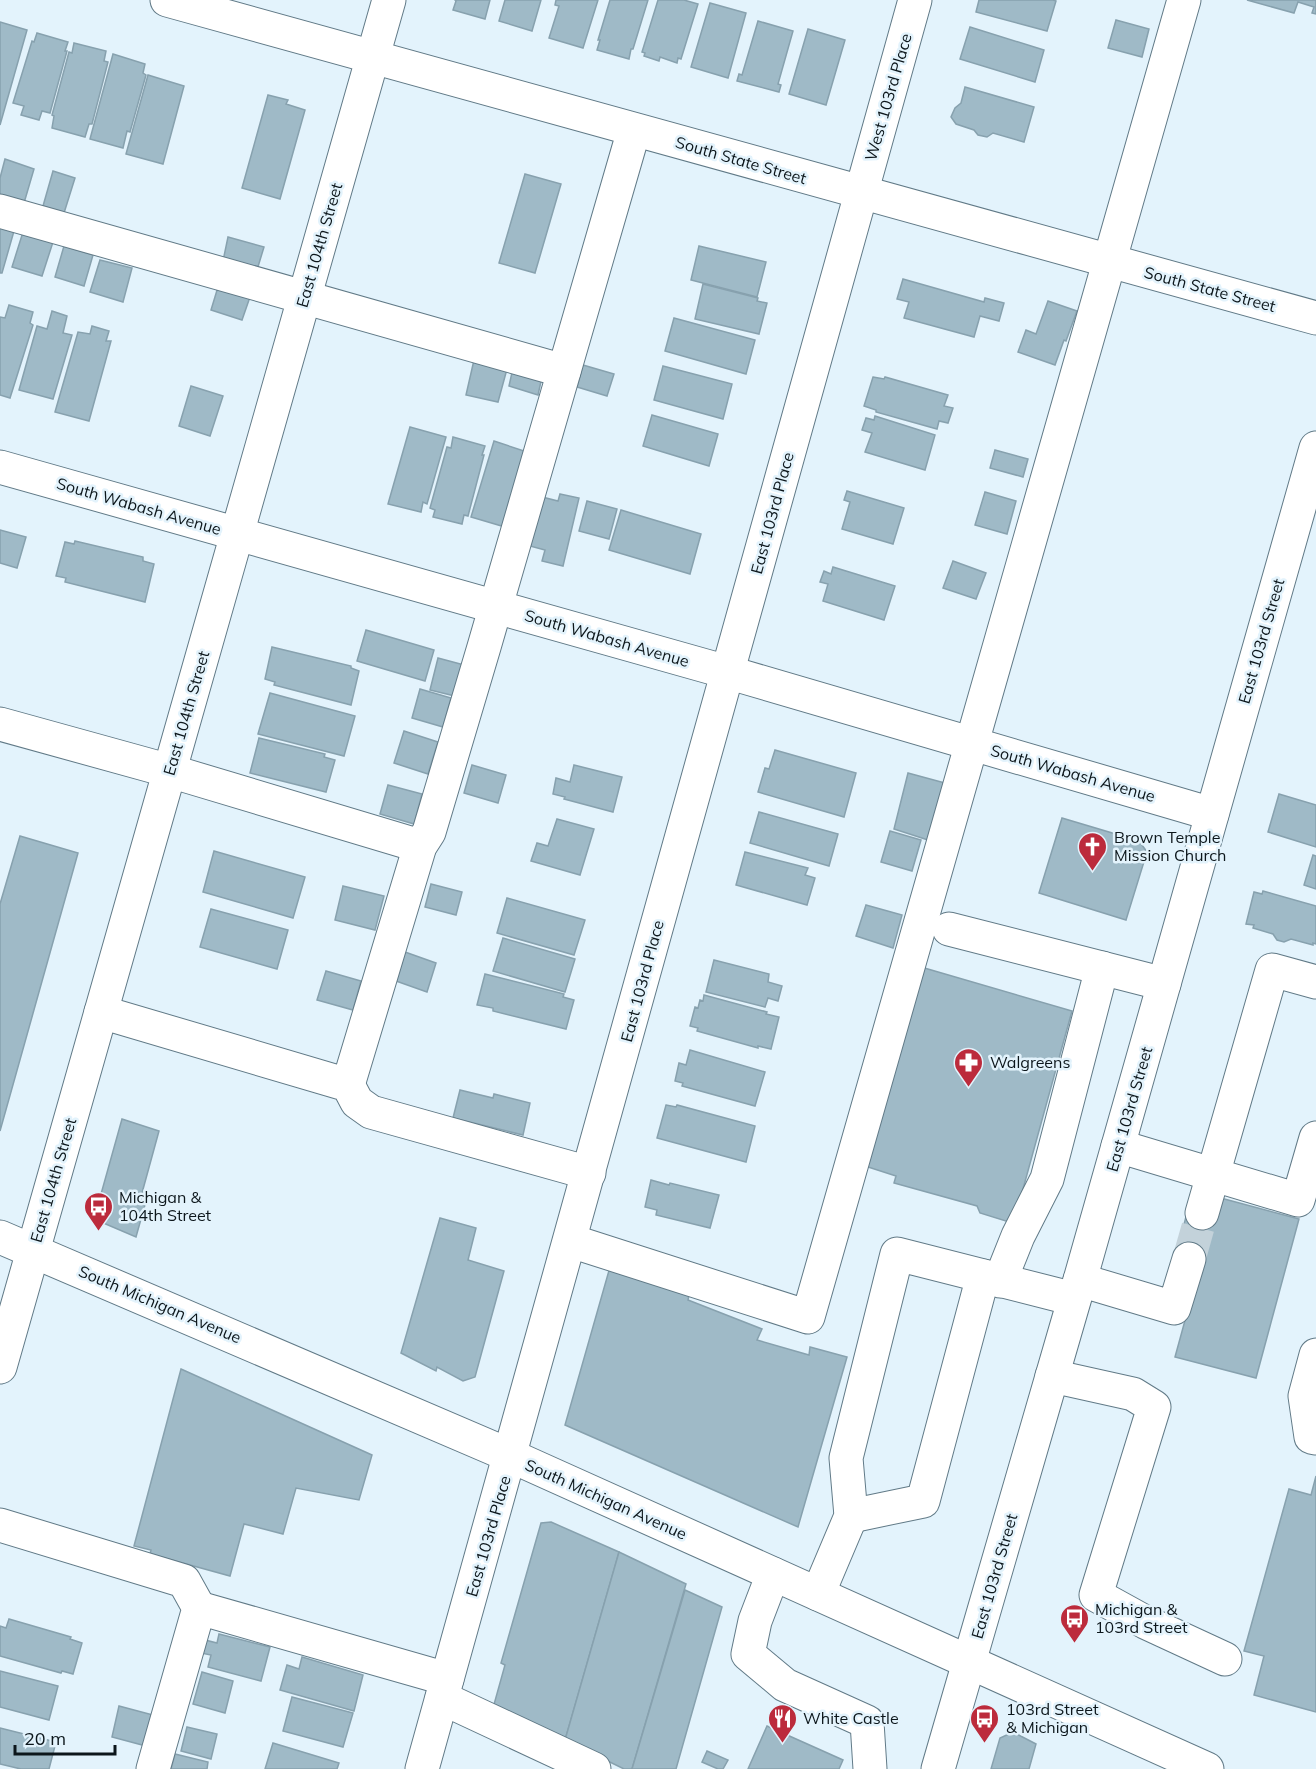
<svg xmlns="http://www.w3.org/2000/svg" width="1316" height="1769" font-family="Mulish,sans-serif">
	<style>
		.building { fill: #9fbac7; stroke: #87a1ae; stroke-width: 1.5 }
		.lines { fill: none; stroke-linecap: round; stroke-linejoin: round }
		.minor-tunnel { stroke: #c3d2da; stroke-width: 33; stroke-dasharray: 33 16; stroke-linecap: butt }
		.minor-casing { stroke: #617a87; stroke-width: 35 }
		.major-casing { stroke: #617a87; stroke-width: 35 }
		.minor { stroke: #fff; stroke-width: 33 }
		.major { stroke: #fff; stroke-width: 33 }
		.labels { text-anchor: middle; stroke-width: 5; stroke-linejoin: round; paint-order: stroke }
		.street-label { font-size: 16px; fill: #0c161b; stroke: #e3f3fc }
		.poi-label { font-size: 16px; fill: #0c161b; stroke: #e3f3fc; text-anchor: start }
	</style>
	<rect width="100%" height="100%" fill="#e3f3fc"/>
	<g class="building">
		<path d="M 455,0 L 490,0 L 485,19 L 453,10 L 456,1 Z"/>
		<path d="M 505,0 L 541,0 L 532,31 L 499,21 Z"/>
		<path d="M 556,0 L 598,0 L 583,48 L 549,38 L 559,6 L 555,5 Z"/>
		<path d="M 610,0 L 648,0 L 633,49 L 631,49 L 629,59 L 597,50 L 600,40 L 598,40 Z"/>
		<path d="M 658,0 L 684,0 L 698,4 L 681,59 L 678,58 L 677,63 L 660,57 L 659,61 L 644,56 L 645,53 L 642,52 Z"/>
		<path d="M 979,0 L 1053,0 L 1056,1 L 1047,31 L 976,12 Z"/>
		<path d="M 1247,0 L 1316,0 L 1316,14 L 1312,13 L 1314,7 L 1298,2 L 1294,13 Z"/>
		<path d="M 710,3 L 746,13 L 728,78 L 691,67 Z"/>
		<path d="M 1116,20 L 1149,29 L 1142,57 L 1108,48 Z"/>
		<path d="M 758,21 L 793,31 L 778,84 L 781,85 L 779,92 L 737,81 L 739,74 L 742,75 Z"/>
		<path d="M 0,22 L 27,30 L 0,125 Z"/>
		<path d="M 970,27 L 1044,50 L 1035,82 L 960,59 Z"/>
		<path d="M 808,29 L 845,40 L 826,105 L 789,94 Z"/>
		<path d="M 37,33 L 68,42 L 65,51 L 67,51 L 50,113 L 42,111 L 39,120 L 21,115 L 24,106 L 13,103 L 32,41 L 34,42 Z"/>
		<path d="M 74,43 L 106,51 L 104,61 L 108,62 L 92,124 L 89,124 L 85,137 L 52,128 L 54,116 L 52,115 L 69,52 L 72,53 Z"/>
		<path d="M 113,54 L 145,64 L 143,73 L 146,75 L 130,132 L 127,131 L 123,148 L 90,139 Z"/>
		<path d="M 148,75 L 184,86 L 163,164 L 126,154 Z"/>
		<path d="M 965,87 L 1034,107 L 1024,142 L 993,133 L 987,137 L 978,135 L 974,130 L 956,124 L 951,117 L 955,108 L 961,103 Z"/>
		<path d="M 268,95 L 288,100 L 286,104 L 305,110 L 280,199 L 242,188 Z"/>
		<path d="M 5,159 L 34,169 L 24,203 L 0,195 L 0,178 Z"/>
		<path d="M 53,171 L 75,178 L 64,213 L 43,206 Z"/>
		<path d="M 525,174 L 561,184 L 535,273 L 499,263 Z"/>
		<path d="M 0,227 L 14,231 L 2,273 L 0,273 Z"/>
		<path d="M 23,232 L 53,242 L 42,276 L 12,267 Z"/>
		<path d="M 228,237 L 264,247 L 257,270 L 223,261 Z"/>
		<path d="M 64,246 L 93,255 L 84,286 L 55,277 Z"/>
		<path d="M 699,246 L 766,262 L 757,297 L 691,280 Z"/>
		<path d="M 100,260 L 132,268 L 123,302 L 90,292 Z"/>
		<path d="M 903,279 L 984,302 L 985,298 L 1004,303 L 999,321 L 980,316 L 974,337 L 904,318 L 909,302 L 897,299 Z"/>
		<path d="M 703,284 L 758,298 L 757,301 L 767,303 L 759,334 L 695,319 Z"/>
		<path d="M 218,287 L 250,297 L 242,320 L 211,310 Z"/>
		<path d="M 1048,301 L 1077,311 L 1066,341 L 1064,340 L 1055,365 L 1018,352 L 1026,330 L 1036,334 Z"/>
		<path d="M 9,305 L 33,312 L 30,323 L 33,325 L 10,398 L 0,395 L 0,317 L 5,318 Z"/>
		<path d="M 52,311 L 67,316 L 63,333 L 72,335 L 53,399 L 19,390 L 37,326 L 47,329 Z"/>
		<path d="M 674,318 L 755,340 L 746,374 L 665,351 Z"/>
		<path d="M 92,326 L 109,331 L 106,341 L 111,341 L 89,421 L 55,412 L 78,332 L 90,334 Z"/>
		<path d="M 474,360 L 507,369 L 498,402 L 466,395 Z"/>
		<path d="M 583,365 L 614,374 L 607,396 L 577,387 Z"/>
		<path d="M 663,366 L 732,384 L 723,419 L 654,400 Z"/>
		<path d="M 513,368 L 542,377 L 538,395 L 509,386 Z"/>
		<path d="M 873,377 L 884,379 L 885,377 L 948,395 L 944,406 L 953,408 L 948,423 L 939,421 L 937,429 L 876,412 L 876,410 L 864,406 Z"/>
		<path d="M 191,386 L 223,396 L 210,436 L 179,426 Z"/>
		<path d="M 652,415 L 718,434 L 709,466 L 643,446 Z"/>
		<path d="M 875,416 L 935,435 L 925,470 L 865,452 L 872,433 L 862,430 L 866,418 L 874,420 Z"/>
		<path d="M 410,427 L 446,437 L 427,504 L 423,502 L 421,512 L 388,504 Z"/>
		<path d="M 453,437 L 485,446 L 482,455 L 484,455 L 468,516 L 464,515 L 462,524 L 433,517 L 435,510 L 430,508 L 447,447 L 451,448 Z"/>
		<path d="M 494,441 L 527,452 L 505,527 L 471,517 Z"/>
		<path d="M 995,450 L 1028,459 L 1023,477 L 990,468 Z"/>
		<path d="M 847,491 L 904,508 L 893,544 L 842,529 L 850,502 L 844,500 Z"/>
		<path d="M 985,492 L 1016,501 L 1007,534 L 975,525 Z"/>
		<path d="M 560,494 L 579,498 L 563,566 L 542,561 L 545,550 L 530,546 L 542,497 L 558,501 Z"/>
		<path d="M 587,501 L 617,509 L 609,539 L 579,531 Z"/>
		<path d="M 621,510 L 701,534 L 690,574 L 609,550 Z"/>
		<path d="M 0,530 L 26,537 L 17,568 L 0,563 Z"/>
		<path d="M 75,541 L 143,557 L 143,561 L 154,564 L 145,602 L 65,582 L 66,578 L 56,576 L 65,542 L 74,544 Z"/>
		<path d="M 953,561 L 986,573 L 976,599 L 943,588 Z"/>
		<path d="M 833,567 L 895,586 L 884,620 L 823,601 L 828,584 L 820,582 L 824,571 L 831,574 Z"/>
		<path d="M 366,630 L 434,650 L 425,681 L 357,661 Z"/>
		<path d="M 272,647 L 351,666 L 351,668 L 359,671 L 351,705 L 274,685 L 275,682 L 265,679 Z"/>
		<path d="M 438,658 L 468,666 L 459,697 L 430,690 Z"/>
		<path d="M 420,689 L 451,698 L 443,727 L 412,718 Z"/>
		<path d="M 270,693 L 355,716 L 344,756 L 258,734 Z"/>
		<path d="M 404,731 L 438,742 L 428,774 L 394,763 Z"/>
		<path d="M 259,738 L 325,754 L 324,757 L 335,760 L 326,792 L 250,773 Z"/>
		<path d="M 775,750 L 856,773 L 844,817 L 758,792 L 765,768 L 769,769 Z"/>
		<path d="M 472,765 L 506,775 L 498,803 L 464,793 Z"/>
		<path d="M 574,765 L 622,777 L 613,812 L 564,799 L 565,797 L 553,794 L 556,778 L 570,782 Z"/>
		<path d="M 908,773 L 945,783 L 928,840 L 894,829 Z"/>
		<path d="M 388,785 L 422,794 L 414,824 L 380,814 Z"/>
		<path d="M 1279,794 L 1316,805 L 1316,847 L 1268,832 Z"/>
		<path d="M 759,812 L 838,834 L 829,866 L 750,843 Z"/>
		<path d="M 1062,818 L 1139,841 L 1147,852 L 1126,920 L 1039,893 Z"/>
		<path d="M 557,819 L 594,829 L 580,875 L 531,861 L 537,843 L 548,846 Z"/>
		<path d="M 890,831 L 921,840 L 912,871 L 881,862 Z"/>
		<path d="M 20,836 L 78,853 L 0,1131 L 0,904 Z"/>
		<path d="M 214,851 L 305,877 L 293,918 L 203,892 Z"/>
		<path d="M 745,852 L 808,868 L 805,875 L 815,878 L 807,905 L 736,885 Z"/>
		<path d="M 1313,855 L 1316,856 L 1316,889 L 1304,885 Z"/>
		<path d="M 431,884 L 462,892 L 456,915 L 425,907 Z"/>
		<path d="M 343,886 L 384,896 L 375,930 L 335,920 Z"/>
		<path d="M 1263,891 L 1316,906 L 1316,944 L 1313,943 L 1313,945 L 1291,939 L 1284,942 L 1277,940 L 1273,934 L 1253,928 L 1254,925 L 1246,924 L 1254,892 L 1262,894 Z"/>
		<path d="M 507,898 L 585,920 L 574,955 L 497,933 Z"/>
		<path d="M 866,905 L 902,915 L 893,948 L 856,936 Z"/>
		<path d="M 211,909 L 288,930 L 277,969 L 200,947 Z"/>
		<path d="M 503,938 L 575,959 L 565,992 L 493,971 Z"/>
		<path d="M 405,952 L 436,963 L 427,992 L 396,981 Z"/>
		<path d="M 714,960 L 769,974 L 768,982 L 782,986 L 778,1001 L 768,998 L 765,1007 L 706,992 Z"/>
		<path d="M 921,967 L 1072,1011 L 1015,1218 L 1009,1222 L 980,1213 L 977,1206 L 894,1183 L 896,1176 L 865,1166 Z"/>
		<path d="M 326,971 L 361,981 L 353,1010 L 317,1000 Z"/>
		<path d="M 485,974 L 564,994 L 563,997 L 574,1000 L 566,1029 L 493,1011 L 493,1008 L 477,1005 Z"/>
		<path d="M 704,995 L 767,1012 L 766,1014 L 779,1017 L 771,1049 L 758,1046 L 758,1048 L 697,1031 L 698,1028 L 690,1026 L 695,1007 L 698,1008 L 700,1000 L 703,1001 Z"/>
		<path d="M 690,1050 L 765,1072 L 755,1106 L 682,1086 L 683,1083 L 675,1081 L 679,1063 L 686,1065 Z"/>
		<path d="M 460,1090 L 493,1098 L 494,1094 L 530,1103 L 523,1135 L 453,1118 Z"/>
		<path d="M 666,1105 L 676,1107 L 677,1105 L 755,1126 L 746,1162 L 657,1138 Z"/>
		<path d="M 122,1119 L 159,1131 L 142,1193 L 148,1194 L 136,1237 L 94,1219 Z"/>
		<path d="M 651,1180 L 669,1185 L 670,1183 L 719,1195 L 710,1228 L 656,1215 L 657,1210 L 645,1207 Z"/>
		<path d="M 1217,1197 L 1299,1219 L 1256,1378 L 1175,1357 L 1201,1262 L 1176,1255 L 1188,1209 Z"/>
		<path d="M 440,1218 L 476,1228 L 468,1260 L 504,1271 L 475,1377 L 463,1381 L 437,1367 L 436,1371 L 401,1353 Z"/>
		<path d="M 612,1260 L 689,1295 L 688,1300 L 762,1329 L 757,1340 L 809,1355 L 810,1347 L 847,1357 L 798,1527 L 565,1425 Z"/>
		<path d="M 181,1369 L 372,1455 L 359,1500 L 296,1488 L 283,1534 L 244,1524 L 230,1576 L 150,1554 L 151,1550 L 134,1546 Z"/>
		<path d="M 1316,1476 L 1316,1712 L 1254,1695 L 1264,1656 L 1244,1651 L 1289,1489 L 1311,1495 Z"/>
		<path d="M 551,1522 L 619,1552 L 565,1740 L 493,1708 L 505,1665 L 501,1663 L 541,1523 Z"/>
		<path d="M 619,1552 L 686,1584 L 632,1769 L 624,1769 L 565,1740 Z"/>
		<path d="M 685,1590 L 722,1607 L 676,1769 L 632,1769 Z"/>
		<path d="M 9,1619 L 71,1637 L 70,1639 L 82,1643 L 73,1674 L 62,1671 L 61,1673 L 0,1656 L 0,1626 L 6,1628 Z"/>
		<path d="M 219,1634 L 270,1647 L 261,1681 L 208,1667 L 211,1655 L 201,1653 L 205,1640 L 217,1643 Z"/>
		<path d="M 302,1657 L 363,1675 L 354,1711 L 280,1690 L 287,1665 L 299,1669 Z"/>
		<path d="M 0,1671 L 58,1686 L 49,1720 L 0,1707 Z"/>
		<path d="M 202,1672 L 233,1681 L 225,1713 L 193,1704 Z"/>
		<path d="M 292,1697 L 353,1713 L 343,1747 L 283,1731 Z"/>
		<path d="M 119,1706 L 153,1715 L 146,1746 L 112,1737 Z"/>
		<path d="M 767,1726 L 843,1760 L 839,1769 L 748,1769 Z"/>
		<path d="M 187,1727 L 217,1734 L 211,1759 L 181,1751 Z"/>
		<path d="M 0,1728 L 56,1742 L 49,1769 L 21,1769 L 0,1764 Z"/>
		<path d="M 1013,1732 L 1036,1744 L 1029,1769 L 991,1769 L 1000,1738 Z"/>
		<path d="M 273,1743 L 339,1763 L 337,1769 L 265,1769 Z"/>
		<path d="M 707,1751 L 728,1760 L 723,1769 L 718,1769 L 702,1762 Z"/>
		<path d="M 175,1754 L 208,1762 L 207,1769 L 171,1769 Z"/>
	</g>
	<g class="lines">
		<path class="minor-tunnel" d="M 1189,1259 L 1202,1213"/>
		<defs>
			<g id="minor">
				<path d="M 167,0 L 1316,318"/>
				<path d="M 0,211 L 564,371"/>
				<path d="M 0,467 L 727,672 L 1212,814"/>
				<path d="M 0,724 L 170,771 L 420,846"/>
				<path d="M 949,929 L 1164,984"/>
				<path d="M 101,1012 L 348,1085 L 357,1102 L 371,1112 L 589,1173"/>
				<path d="M 348,1085 L 420,846 L 429,832 L 484,647 L 634,130"/>
				<path d="M 1118,1146 L 1298,1200 L 1316,1138"/>
				<path d="M 1202,1213 L 1272,970 L 1316,982"/>
				<path d="M 571,1241 L 808,1317 L 1184,0"/>
				<path d="M 1080,1280 L 1174,1308 L 1189,1259"/>
				<path d="M 1000,1281 L 1018,1236 L 1047,1179 L 1102,968"/>
				<path d="M 1316,1355 L 1305,1396 L 1311,1437 L 1316,1438"/>
				<path d="M 0,1367 L 389,0"/>
				<path d="M 1052,1376 L 1133,1394 L 1154,1407 L 1096,1595 L 1145,1622 L 1225,1659"/>
				<path d="M 851,1516 L 923,1501 L 983,1276"/>
				<path d="M 0,1525 L 184,1581 L 199,1608 L 153,1769"/>
				<path d="M 773,1574 L 755,1621 L 748,1654 L 785,1685 L 867,1722 L 870,1769"/>
				<path d="M 818,1594 L 851,1516 L 846,1458 L 897,1254 L 1074,1299"/>
				<path d="M 199,1608 L 447,1679"/>
				<path d="M 442,1698 L 594,1769"/>
				<path d="M 422,1769 C 590,1180 748,589 915,0"/>
			</g>
			<g id="major">
				<path d="M 0,1237 L 511,1456 L 1207,1769"/>
				<path d="M 938,1769 L 1080,1280 L 1316,448"/>
			</g>
		</defs>
		<use href="#minor" class="minor-casing"/>
		<use href="#major" class="major-casing"/>
		<use href="#minor" class="minor"/>
		<use href="#major" class="major"/>
	</g>
	<defs>
		<symbol id="church-pin" viewBox="-11 -11 22 30"><path d="M0 17L-7.5 6A9.5 9.5 0 1 1 7.5 6Z" fill="#bc2b3c" stroke="#e3f3fc"/><path d="M-1.2-6h2.4v3.5h3.3v2.4h-3.3V6h-2.4V-.1h-3.3v-2.4h3.3Z" fill="#fff"/></symbol>
		<symbol id="pharmacy-pin" viewBox="-11 -11 22 30"><path d="M0 17L-7.5 6A9.5 9.5 0 1 1 7.5 6Z" fill="#bc2b3c" stroke="#e3f3fc"/><path d="M-2-6h4v4h4v4h-4v4h-4v-4h-4v-4h4Z" fill="#fff"/></symbol>
		<symbol id="bus-pin" viewBox="-11 -11 22 30"><path d="M0 17L-7.5 6A9.5 9.5 0 1 1 7.5 6Z" fill="#bc2b3c" stroke="#e3f3fc"/><path d="M-5-6H5V4H4V6H2V4H-2V6H-4V4H-5ZM-3.5-4V0h7V-4ZM-3.5 1.2v1.5H-2V1.2ZM2 1.2v1.5H3.5V1.2Z" fill="#fff"/></symbol>
		<symbol id="restaurant-pin" viewBox="-11 -11 22 30"><path d="M0 17L-7.5 6A9.5 9.5 0 1 1 7.5 6Z" fill="#bc2b3c" stroke="#e3f3fc"/><path d="M-5-6h1v4h1v-4h1v4h1v-4h1v5L-1.5 .5V6h-2V.5L-5-1ZM5-6V6H3V1.5H1.5Q1.5-4 5-6Z" fill="#fff"/></symbol>
	</defs>
	<g fill-rule="evenodd">
		<use href="#church-pin" x="1076" y="830" width="33" height="45"/>
		<use href="#pharmacy-pin" x="952" y="1046" width="33" height="45"/>
		<use href="#bus-pin" x="82" y="1190" width="33" height="45"/>
		<use href="#bus-pin" x="1058" y="1602" width="33" height="45"/>
		<use href="#restaurant-pin" x="766" y="1702" width="33" height="45"/>
		<use href="#bus-pin" x="968" y="1702" width="33" height="45"/>
	</g>
	<g class="labels">
		<g class="street-label">
			<text transform="translate(888 97) rotate(-74)" y="6">West 103rd Place</text>
			<text transform="translate(741 160) rotate(16)" y="6">South State Street</text>
			<text transform="translate(319 245) rotate(-74)" y="6">East 104th Street</text>
			<text transform="translate(1210 289) rotate(15)" y="6">South State Street</text>
			<text transform="translate(139 506) rotate(16)" y="6">South Wabash Avenue</text>
			<text transform="translate(772 513) rotate(-75)" y="6">East 103rd Place</text>
			<text transform="translate(607 638) rotate(16)" y="6">South Wabash Avenue</text>
			<text transform="translate(1261 641) rotate(-74)" y="6">East 103rd Street</text>
			<text transform="translate(186 713) rotate(-74)" y="6">East 104th Street</text>
			<text transform="translate(1073 773) rotate(16)" y="6">South Wabash Avenue</text>
			<text transform="translate(642 981) rotate(-75)" y="6">East 103rd Place</text>
			<text transform="translate(1129 1109) rotate(-74)" y="6">East 103rd Street</text>
			<text transform="translate(53 1180) rotate(-74)" y="6">East 104th Street</text>
			<text transform="translate(160 1304) rotate(23)" y="6">South Michigan Avenue</text>
			<text transform="translate(606 1499) rotate(24)" y="6">South Michigan Avenue</text>
			<text transform="translate(488 1536) rotate(-74)" y="6">East 103rd Place</text>
			<text transform="translate(994 1576) rotate(-74)" y="6">East 103rd Street</text>
		</g>
		<g class="poi-label">
			<text x="1114" y="843">Brown Temple<tspan x="1114" dy="18">Mission Church</tspan></text>
			<text x="990" y="1068">Walgreens</text>
			<text x="119" y="1203">Michigan &amp;<tspan x="119" dy="18">104th Street</tspan></text>
			<text x="1095" y="1615">Michigan &amp;<tspan x="1095" dy="18">103rd Street</tspan></text>
			<text x="1006" y="1715">103rd Street<tspan x="1006" dy="18">&amp; Michigan</tspan></text>
			<text x="803" y="1724">White Castle</text>
		</g>
	</g>
	<path d="M15 1745v9h100v-9" fill="none" stroke="#0c161b" stroke-width="3"/>
	<text x="24" y="1745" font-size="18" fill="#0c161b" stroke="#e3f3fc" stroke-width="4.5" paint-order="stroke">20 m</text>
</svg>
